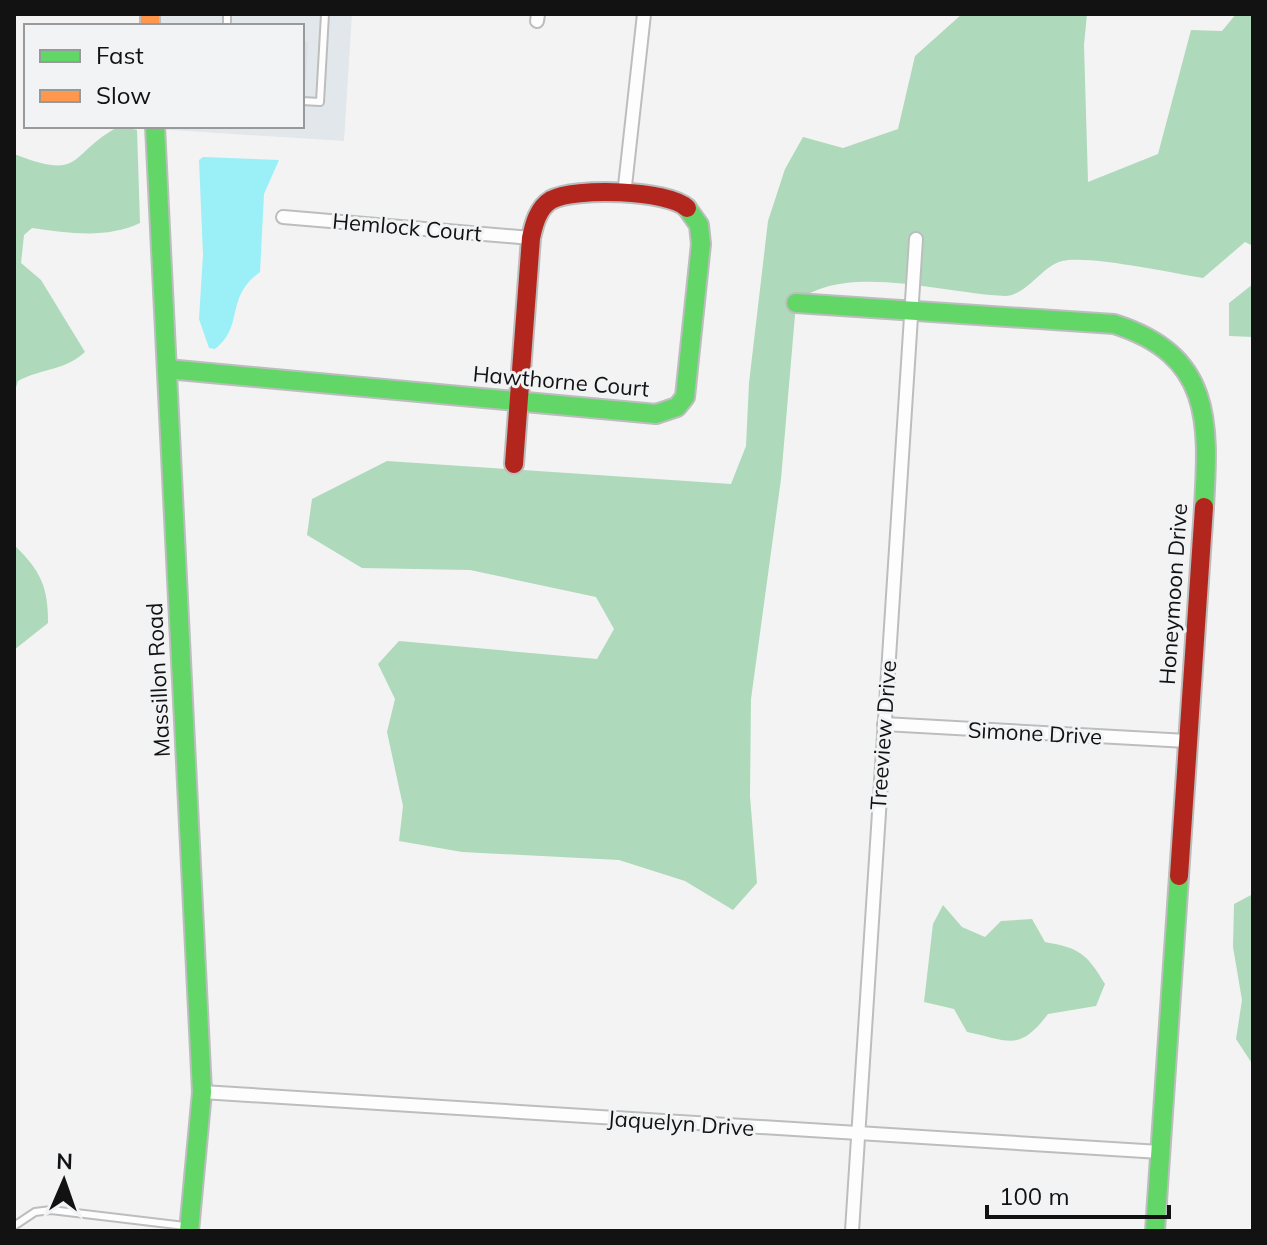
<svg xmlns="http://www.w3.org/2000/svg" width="1267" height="1245" font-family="Mulish,sans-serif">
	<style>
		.built { fill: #e2e7eb }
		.forest { fill: #aed9bb }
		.water { fill: #9af0f6 }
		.building { fill: #d8e1e8 }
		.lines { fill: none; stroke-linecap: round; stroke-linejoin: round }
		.lane-casing { stroke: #bcbdbd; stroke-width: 10 }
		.street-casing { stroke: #bcbdbd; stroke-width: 16 }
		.fast-casing { stroke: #bcbdbd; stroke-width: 22 }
		.slow-casing { stroke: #bcbdbd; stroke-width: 22 }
		.jam-casing { stroke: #bcbdbd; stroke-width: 22 }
		.lane { stroke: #fdfdfd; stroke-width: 6 }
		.street { stroke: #fdfdfd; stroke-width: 12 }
		.fast { stroke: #63d668; stroke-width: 18 }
		.slow { stroke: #ff974d; stroke-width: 18 }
		.jam { stroke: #b3261e; stroke-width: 18 }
		.labels { text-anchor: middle; stroke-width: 6; stroke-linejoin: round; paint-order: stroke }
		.street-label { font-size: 22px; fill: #121213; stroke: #f2f3f4 }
	</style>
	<rect width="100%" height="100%" fill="#f3f3f3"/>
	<path class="built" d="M 150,14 L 352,14 L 344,141 L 156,129 L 155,126 L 302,126 L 302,26 L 150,26 Z"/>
	<g class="forest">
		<path d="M 962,14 L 1087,14 L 1084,45 L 1088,182 L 1158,154 L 1191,30 L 1222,31 L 1236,14 L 1253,14 L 1253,246 L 1245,242 L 1203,278 C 1171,273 1090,255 1062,261 C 1042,266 1026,296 1005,296 C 946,294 842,261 796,303 L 781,479 L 751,699 L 750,796 L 757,883 L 733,910 L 685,881 L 619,860 L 462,852 L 399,841 L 403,806 L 387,732 L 395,699 L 378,664 L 399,641 L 597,659 L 614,629 L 596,597 L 470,570 L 362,568 L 307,535 L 312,499 L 387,461 L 731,484 L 746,446 L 749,383 L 768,221 L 785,169 L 803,137 L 843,148 L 898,129 L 915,56 Z"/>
		<path d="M 120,126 L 137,130 L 140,223 C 106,239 69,233 32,228 L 24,235 L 21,263 L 41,280 L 85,352 C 62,372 45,367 18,381 L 14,394 L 14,154 C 86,182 67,153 120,126 Z"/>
		<path d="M 1253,284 L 1253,337 L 1229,336 L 1229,303 Z"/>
		<path d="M 14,545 C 41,571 48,587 48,623 L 14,650 Z"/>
		<path d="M 1253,894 L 1253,1065 L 1236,1039 L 1242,1000 L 1233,947 L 1234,904 Z"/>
		<path d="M 943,905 L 962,927 L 985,937 L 1001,921 L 1032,919 L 1045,942 C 1080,948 1087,954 1105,984 L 1096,1006 L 1048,1014 C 1019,1052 1010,1041 967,1032 L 954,1009 L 924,1002 L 933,924 Z"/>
	</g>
	<path class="water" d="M 203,157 L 279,160 L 264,194 L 260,272 C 224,298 245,326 215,349 L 209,348 L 199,319 L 203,255 L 199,160 Z"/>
	<path class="building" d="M 302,41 L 308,42 L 306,79 L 302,79 Z"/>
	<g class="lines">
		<defs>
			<g id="lane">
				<path d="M 227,26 L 227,14"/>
				<path d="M 302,101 L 320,102 L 325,14"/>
				<path d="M 14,1226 L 35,1212 L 51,1210 L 185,1226"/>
			</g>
			<g id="street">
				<path d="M 537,21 L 538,14"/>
				<path d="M 624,195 L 644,14"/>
				<path d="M 283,217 L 531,238"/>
				<path d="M 884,724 L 1187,741"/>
				<path d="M 202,1092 L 1160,1152"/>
				<path d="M 852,1231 L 916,239"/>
			</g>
			<g id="fast">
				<path d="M 155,126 L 202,1092 L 189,1231"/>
				<path d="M 796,303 L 1114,324 C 1212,355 1209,421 1204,507"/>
				<path d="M 167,369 L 656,414 L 677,407 L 685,397 L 701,244 L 699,225 L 687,208"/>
				<path d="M 1155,1231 L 1179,876"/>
			</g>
			<path id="slow" d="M 150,14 L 150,26"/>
			<g id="jam">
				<path d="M 514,464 L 531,238 C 534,224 538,208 551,200 C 575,187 668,190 687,208"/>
				<path d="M 1179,876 L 1204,507"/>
			</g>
		</defs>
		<use href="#lane" class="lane-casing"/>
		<use href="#street" class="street-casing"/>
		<use href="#fast" class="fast-casing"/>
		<use href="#slow" class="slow-casing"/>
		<use href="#jam" class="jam-casing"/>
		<use href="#lane" class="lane"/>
		<use href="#street" class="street"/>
		<use href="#fast" class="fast"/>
		<use href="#slow" class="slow"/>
		<use href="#jam" class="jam"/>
	</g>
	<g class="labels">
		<g class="street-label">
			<text transform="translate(407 227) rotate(5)" y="8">Hemlock Court</text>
			<text transform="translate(561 381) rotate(5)" y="8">Hawthorne Court</text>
			<text transform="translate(1173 594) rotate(-86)" y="8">Honeymoon Drive</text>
			<text transform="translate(158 680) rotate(-93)" y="8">Massillon Road</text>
			<text transform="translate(1035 733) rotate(3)" y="8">Simone Drive</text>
			<text transform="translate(883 735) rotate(-86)" y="8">Treeview Drive</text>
			<text transform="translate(681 1123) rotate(4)" y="8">Jaquelyn Drive</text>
		</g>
	</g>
	<rect width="1267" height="1245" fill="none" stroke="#121213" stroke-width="32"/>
	<rect x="24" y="24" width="280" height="104" fill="#f2f3f4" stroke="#98999a" stroke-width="2"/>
	<rect x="40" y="50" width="40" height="12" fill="#63d668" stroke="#98999a" stroke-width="2"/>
	<text x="96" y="64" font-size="24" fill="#121213">Fast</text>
	<rect x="40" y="90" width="40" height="12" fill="#ff974d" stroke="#98999a" stroke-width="2"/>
	<text x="96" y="104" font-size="24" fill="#121213">Slow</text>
	<g transform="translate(64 1181) rotate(2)" stroke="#f2f3f4" stroke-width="6" paint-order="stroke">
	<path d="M0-6L14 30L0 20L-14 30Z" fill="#121213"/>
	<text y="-12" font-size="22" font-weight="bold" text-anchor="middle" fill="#121213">N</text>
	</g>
	<path d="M987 1205v12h182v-12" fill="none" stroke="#121213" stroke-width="4"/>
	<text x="999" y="1205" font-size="24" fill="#121213" stroke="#f2f3f4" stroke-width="6" paint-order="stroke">100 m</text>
</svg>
